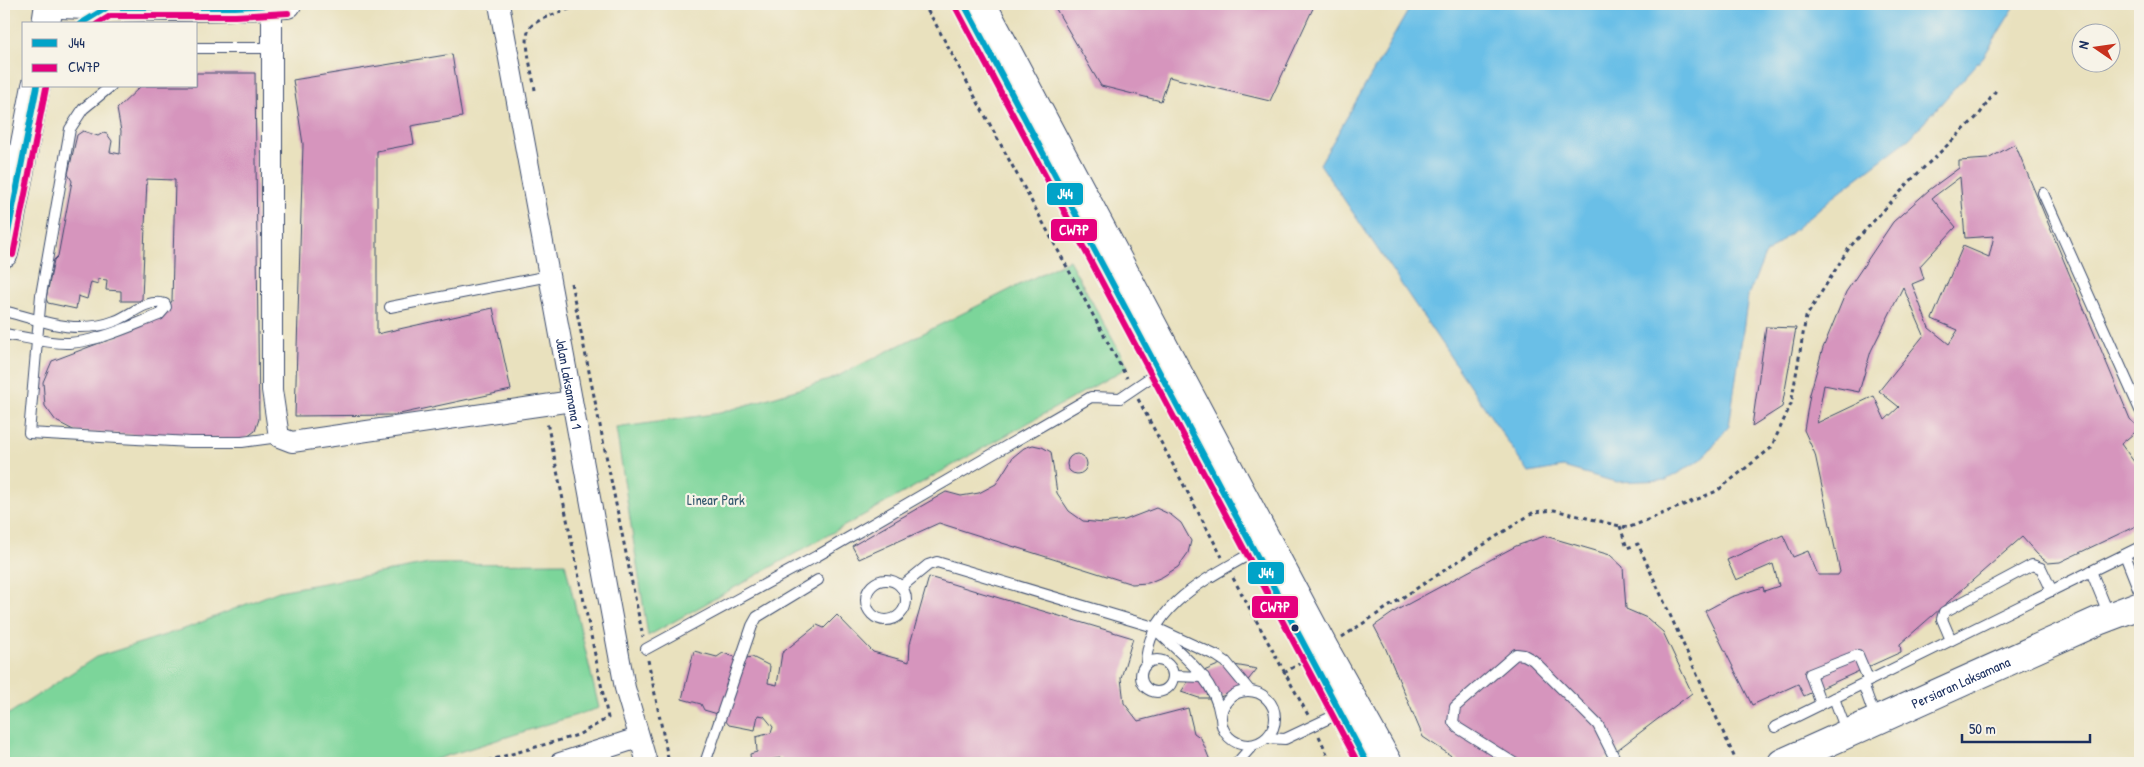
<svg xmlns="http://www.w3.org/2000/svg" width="2144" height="767" font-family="'Patrick Hand',sans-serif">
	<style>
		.green { fill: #7cd59a; stroke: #4c827c }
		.water { fill: #6bbfe7; stroke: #4377a2 }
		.building { fill: #d695bd; fill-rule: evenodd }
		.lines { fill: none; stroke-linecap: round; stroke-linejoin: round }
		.lane-casing { stroke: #3a4a6c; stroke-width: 12 }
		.street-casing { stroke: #3a4a6c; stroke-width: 22 }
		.secondary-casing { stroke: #3a4a6c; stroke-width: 30 }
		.path { stroke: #3a4a6c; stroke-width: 3; stroke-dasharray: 4 4; stroke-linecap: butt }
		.lane { stroke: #fff; stroke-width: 10 }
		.street { stroke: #fff; stroke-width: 20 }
		.secondary { stroke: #fff; stroke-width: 28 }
		.bus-1-casing { stroke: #f7f3e8; stroke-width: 10 }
		.bus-2-casing { stroke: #f7f3e8; stroke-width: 10 }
		.bus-1 { stroke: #01a3c8; stroke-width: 6 }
		.bus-2 { stroke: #e5007d; stroke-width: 6 }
		.bus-dot { fill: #1b2f5e; stroke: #f7f3e8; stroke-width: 2 }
		.labels { text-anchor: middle; stroke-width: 4.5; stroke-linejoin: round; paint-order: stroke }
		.street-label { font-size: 14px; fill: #1b2f5e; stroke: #f7f3e8 }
		.park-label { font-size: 14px; fill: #33586d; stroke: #f7f3e8 }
		.line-badge { stroke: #f7f3e8; stroke-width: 2 }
		.badge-label { font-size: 14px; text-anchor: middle; font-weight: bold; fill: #fff }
	</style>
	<rect width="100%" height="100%" fill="#f7f3e8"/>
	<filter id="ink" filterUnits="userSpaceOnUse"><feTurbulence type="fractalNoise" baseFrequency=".02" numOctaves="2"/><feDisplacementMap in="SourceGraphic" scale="10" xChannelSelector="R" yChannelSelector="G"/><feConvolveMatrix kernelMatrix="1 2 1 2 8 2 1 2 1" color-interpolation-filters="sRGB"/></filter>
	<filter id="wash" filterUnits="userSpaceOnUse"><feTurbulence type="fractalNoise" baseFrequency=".0096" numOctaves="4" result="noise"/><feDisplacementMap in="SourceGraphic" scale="20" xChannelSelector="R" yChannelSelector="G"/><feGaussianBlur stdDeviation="1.12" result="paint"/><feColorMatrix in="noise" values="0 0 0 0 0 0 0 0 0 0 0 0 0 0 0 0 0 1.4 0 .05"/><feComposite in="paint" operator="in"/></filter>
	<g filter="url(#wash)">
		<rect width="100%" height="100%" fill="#e9e1be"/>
		<g class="green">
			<path d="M 1069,260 L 1128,367 L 648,636 L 616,428 L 720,413 L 832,379 Z"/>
			<path d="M 565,563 L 599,708 L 424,763 L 4,763 L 4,717 L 96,657 L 187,628 L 279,591 L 429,564 Z"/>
		</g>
		<path class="water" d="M 1412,4 L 2016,4 L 1984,56 L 1910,138 L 1835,195 L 1765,255 L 1748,296 L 1729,426 L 1702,459 L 1666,480 L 1616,482 L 1563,467 L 1529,473 L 1320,164 Z"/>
		<g id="blocks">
			<g class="building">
				<path d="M 1053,4 L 1315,4 L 1270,101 L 1169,77 L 1161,101 L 1101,86 Z"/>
				<path d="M 452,54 L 462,117 L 411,126 L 414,144 L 377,151 L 377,334 L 493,308 L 511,390 L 395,415 L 295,416 L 303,144 L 293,80 Z"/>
				<path d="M 196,73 L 255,73 L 259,419 L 255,431 L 243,440 L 77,432 L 56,421 L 45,406 L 43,382 L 52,361 L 118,336 L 165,311 L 172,301 L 175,180 L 147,179 L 142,299 L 139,301 L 121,301 L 121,291 L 106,290 L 107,280 L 98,279 L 98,284 L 91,282 L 87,299 L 78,296 L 76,309 L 48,303 L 46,299 L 54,260 L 58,256 L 72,181 L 68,174 L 77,135 L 83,131 L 98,136 L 103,133 L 107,134 L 112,141 L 110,152 L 120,154 L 121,131 L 117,109 L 141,86 L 196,86 Z"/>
				<path d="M 2015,144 L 2130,419 L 2139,429 L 2121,444 L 2140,470 L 2140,524 L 2060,562 L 2048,563 L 2037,554 L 2022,537 L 1900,644 L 1901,652 L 1804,696 L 1798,684 L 1752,705 L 1705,611 L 1731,597 L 1763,587 L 1764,591 L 1779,586 L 1773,564 L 1736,580 L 1727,560 L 1783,535 L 1793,557 L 1808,551 L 1818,575 L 1838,575 L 1840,572 L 1815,454 L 1804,430 L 1810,394 L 1823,348 L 1846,292 L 1893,222 L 1929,190 L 1959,168 L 1959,161 L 1988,159 ZM 1960,177 L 1965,238 L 1994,236 L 1989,257 L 1963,246 L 1932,319 L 1958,330 L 1949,344 L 1929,328 L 1912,284 L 1924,279 L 1920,266 L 1956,227 L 1932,198 ZM 1903,287 L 1924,335 L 1879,391 L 1899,407 L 1885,420 L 1874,396 L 1817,423 L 1824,385 L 1859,392 L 1871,351 Z"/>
				<path d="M 1766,327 L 1796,328 L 1782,407 L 1752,426 Z"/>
				<path d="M 1033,445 L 1042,447 L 1051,452 L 1057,493 L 1069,511 L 1083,521 L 1104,523 L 1125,520 L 1156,508 L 1171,515 L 1181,523 L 1191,541 L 1188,553 L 1178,567 L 1162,577 L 1148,583 L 1132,584 L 939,523 L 859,559 L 852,546 L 946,492 L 961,496 L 979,493 L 996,484 L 1013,457 L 1024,448 Z"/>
				<circle cx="1077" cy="464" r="10"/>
				<path d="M 1545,536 L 1610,555 L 1623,567 L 1626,609 L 1647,618 L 1663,632 L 1692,693 L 1600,763 L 1462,763 L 1423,737 L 1385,647 L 1374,626 L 1397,610 L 1516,546 Z"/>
				<path d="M 929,577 L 1133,638 L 1121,678 L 1124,703 L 1138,721 L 1188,708 L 1194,733 L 1201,738 L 1211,763 L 782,763 L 781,758 L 751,763 L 750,754 L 757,752 L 756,737 L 771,733 L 773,727 L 764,716 L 758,715 L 755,730 L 729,725 L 721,715 L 704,710 L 701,704 L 682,699 L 694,651 L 717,657 L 723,653 L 741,659 L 752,657 L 770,666 L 768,683 L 777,685 L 782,653 L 817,625 L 824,628 L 837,615 L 873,652 L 909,662 L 910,644 Z"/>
				<path d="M 1223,663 L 1257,669 L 1245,684 L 1231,693 L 1217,698 L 1199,698 L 1181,692 L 1189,680 L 1199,673 Z"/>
			</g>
		</g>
	</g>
	<g filter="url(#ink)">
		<use href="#blocks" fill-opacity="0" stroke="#3a4a6c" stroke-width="1"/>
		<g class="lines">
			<defs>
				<g id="lane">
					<path d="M 196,48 L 272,48"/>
					<path d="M 111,86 L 83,109 L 70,129 L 41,295 L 29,433 L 190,442 L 242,442 L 279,437"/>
					<path d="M 2043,193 L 2140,410"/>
					<path d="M 390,307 L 549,276"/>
					<path d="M 4,311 C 28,317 55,327 80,327 C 91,327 105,325 115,321 C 132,315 146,298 165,304 L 166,307 L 159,315 C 130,326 100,341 69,343 C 48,344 25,337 4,334"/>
					<path d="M 2125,555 L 2140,593"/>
					<path d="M 2091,571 L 2109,615"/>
					<circle cx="886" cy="600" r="20"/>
					<path d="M 901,587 L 928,565 L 937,562 L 1154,627 L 1217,656 L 1226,662 L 1250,691"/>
					<path d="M 1158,632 C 1182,655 1215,679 1220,715"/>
					<path d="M 1951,640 L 1942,619 L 1944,612 L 2032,565 L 2041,568 L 2052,591"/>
					<path d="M 646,649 L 817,556 L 1091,397 L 1120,398 L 1160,371"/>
					<circle cx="1157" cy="676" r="16"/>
					<path d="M 1146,664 C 1147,605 1211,577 1255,551"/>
					<path d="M 1174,676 L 1204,677"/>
					<path d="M 1863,684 L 1876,720"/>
					<circle cx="1248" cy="718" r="27"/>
					<path d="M 1834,698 L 1847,733"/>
					<path d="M 1821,704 L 1810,674 L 1858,655 L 1869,681"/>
					<path d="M 1775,727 L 2140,547"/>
					<path d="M 1267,738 L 1285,739 L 1342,712"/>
					<path d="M 705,763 L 752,626 L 757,617 L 818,580"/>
					<path d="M 1237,763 L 1252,746"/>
					<path d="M 1514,763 L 1458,728 L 1453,722 L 1455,707 L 1516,654 L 1524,655 L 1533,660 L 1598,725 L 1617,763"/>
				</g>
				<g id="street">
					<path id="s1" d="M 499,4 L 625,688 L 647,763"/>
					<path d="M 272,5 L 272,390 L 279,437 L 292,442 L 572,401"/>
					<path d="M 560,763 L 638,738"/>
				</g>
				<g id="secondary">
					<path d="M 61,4 C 136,8 211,8 287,4"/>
					<path d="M 982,4 L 1324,648 L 1388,763"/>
					<path d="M 46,24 L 49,4"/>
					<path d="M 4,253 L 36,86"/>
					<path id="s2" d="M 1782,763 L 2098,621 L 2140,605"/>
				</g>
			</defs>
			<use href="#lane" class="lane-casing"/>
			<use href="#street" class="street-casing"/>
			<use href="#secondary" class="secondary-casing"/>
			<g class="path">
				<path d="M 923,4 L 934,21 L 1127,378"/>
				<path d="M 535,90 C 533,76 523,41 529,29 C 536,17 572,9 585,4"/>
				<path d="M 571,283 L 643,637"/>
				<path d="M 1138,399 L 1222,557"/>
				<path d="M 1620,526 L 1627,548 L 1638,544 L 1737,763"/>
				<path d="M 1233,578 L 1308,715"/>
				<path d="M 1342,637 L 1534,512 L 1554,510 L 1628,528 L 1717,491 L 1771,448 L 1791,404 L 1806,317 L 1849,248 L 1914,177 L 1979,115 L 1997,89"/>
				<path d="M 648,660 L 669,763"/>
				<path d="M 1284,673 L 1307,659"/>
				<path d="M 1319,736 L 1331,763"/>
				<path d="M 480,763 L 578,735 L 608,718 L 547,422"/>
			</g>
			<use href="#lane" class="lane"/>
			<use href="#street" class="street"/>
			<use href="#secondary" class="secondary"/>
			<defs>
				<g id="bus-1">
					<path d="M 964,4 L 1367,763"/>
					<path d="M 80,24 L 108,7 L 235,7 L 287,4"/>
					<path d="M 4,253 L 37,86"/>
				</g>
				<g id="bus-2">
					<path d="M 956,8 L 1358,763"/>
					<path d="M 97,24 L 110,16 L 235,16 L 288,13"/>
					<path d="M 13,255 L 46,88"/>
				</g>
			</defs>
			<use href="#bus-1" class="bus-1-casing"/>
			<use href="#bus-2" class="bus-2-casing"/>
			<use href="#bus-1" class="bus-1"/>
			<use href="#bus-2" class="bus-2"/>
		</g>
	</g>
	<circle class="bus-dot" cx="1295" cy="628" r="4.5"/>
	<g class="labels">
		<g class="street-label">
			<text dy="5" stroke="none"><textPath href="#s1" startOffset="386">Jalan Laksamana 1</textPath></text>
			<text dy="5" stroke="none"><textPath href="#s2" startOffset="196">Persiaran Laksamana</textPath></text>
		</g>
		<g class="park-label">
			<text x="716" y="505">Linear Park</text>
		</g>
	</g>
	<g class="line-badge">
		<rect x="1046" y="182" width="38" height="24" rx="5" fill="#01a3c8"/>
		<rect x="1050" y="218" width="48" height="24" rx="5" fill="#e5007d"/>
		<rect x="1247" y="561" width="38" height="24" rx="5" fill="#01a3c8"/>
		<rect x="1251" y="595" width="48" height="24" rx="5" fill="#e5007d"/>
	</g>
	<g class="badge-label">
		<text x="1065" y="199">J44</text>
		<text x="1074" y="235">CW7P</text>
		<text x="1266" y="578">J44</text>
		<text x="1275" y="612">CW7P</text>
	</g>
	<rect width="2144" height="767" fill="none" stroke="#f7f3e8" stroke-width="20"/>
	<rect x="22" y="22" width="175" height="65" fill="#f7f3e8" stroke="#9fa5b1"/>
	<rect x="32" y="39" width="25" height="8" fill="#01a3c8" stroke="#9fa5b1"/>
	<text x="68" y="48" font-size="15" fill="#1b2f5e">J44</text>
	<rect x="32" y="64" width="25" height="8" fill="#e5007d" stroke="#9fa5b1"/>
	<text x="68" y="72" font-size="15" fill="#1b2f5e">CW7P</text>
	<g transform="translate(2096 48) rotate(283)"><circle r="24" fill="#f7f3e8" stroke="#9fa5b1"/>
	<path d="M0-4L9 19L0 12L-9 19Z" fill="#c8321e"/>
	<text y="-8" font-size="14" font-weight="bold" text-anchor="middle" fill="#1b2f5e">N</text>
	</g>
	<path d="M1962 734v8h128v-8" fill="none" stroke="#1b2f5e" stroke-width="2.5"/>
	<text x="1969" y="734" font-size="15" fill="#1b2f5e" stroke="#f7f3e8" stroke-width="4" paint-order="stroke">50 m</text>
</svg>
